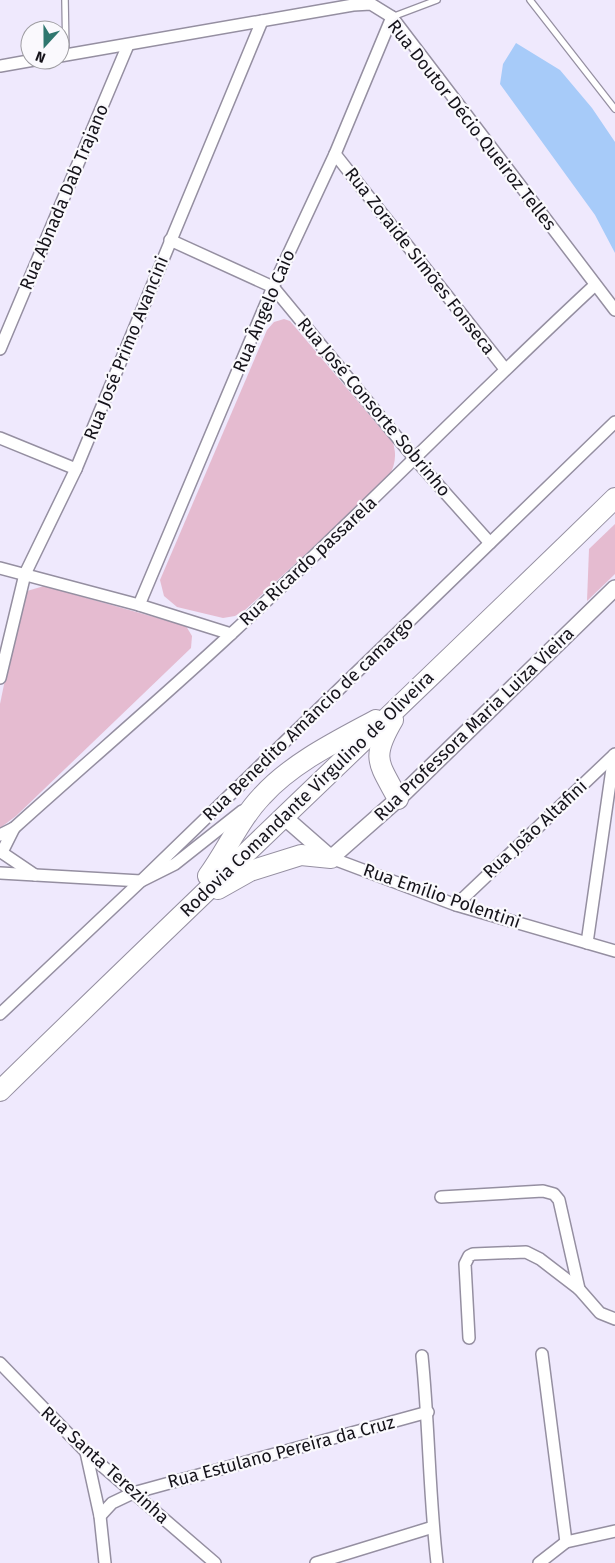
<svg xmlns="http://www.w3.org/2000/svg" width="615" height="1563" font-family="'Fira Sans',sans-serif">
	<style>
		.green { fill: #e5bbd0 }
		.water { fill: #a7cbf9 }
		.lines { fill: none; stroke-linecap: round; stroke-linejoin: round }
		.service-casing { stroke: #958fa1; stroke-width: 8 }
		.minor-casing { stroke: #958fa1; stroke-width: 14 }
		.tertiary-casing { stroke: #958fa1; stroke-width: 18 }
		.trunk-casing { stroke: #958fa1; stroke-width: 22 }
		.service { stroke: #fff; stroke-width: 5.5 }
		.minor { stroke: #fff; stroke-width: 11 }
		.tertiary { stroke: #fff; stroke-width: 15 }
		.trunk { stroke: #fff; stroke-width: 20 }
		.labels { text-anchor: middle; stroke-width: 4.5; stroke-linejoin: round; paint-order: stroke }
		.street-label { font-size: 18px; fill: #15131a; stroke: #faf9fd }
	</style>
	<rect width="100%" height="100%" fill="#efe9fd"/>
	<g class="green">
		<path d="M 284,319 L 290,321 L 393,443 C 397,456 395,466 388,478 L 245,610 L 235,616 L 223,618 L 177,607 L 164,596 L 160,580 L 267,330 L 274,322 Z"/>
		<path d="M 615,524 L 615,574 L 587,601 L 589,549 Z"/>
		<path d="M 44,586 L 186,626 L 192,636 L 191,648 L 16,816 L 0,828 L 0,704 L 20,607 L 27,591 Z"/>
	</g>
	<path class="water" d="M 516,43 L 560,70 L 592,108 L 615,142 L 615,253 L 595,215 L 500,84 L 503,64 Z"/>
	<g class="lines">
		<defs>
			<g id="service">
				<path d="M 65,0 L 66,55"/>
				<path d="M 530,0 L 615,109"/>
				<path d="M 392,17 L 437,0"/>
			</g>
			<g id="minor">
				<path d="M 60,56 L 353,5 L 371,4 L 392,17 L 615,310"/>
				<path d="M 0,66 L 34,60"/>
				<path d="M 335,154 L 505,369"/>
				<path d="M 170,240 L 273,287 L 415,459 L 490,543"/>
				<path d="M 0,349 L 128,45"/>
				<path d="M 0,438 L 76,469"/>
				<path d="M 0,568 L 139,605 L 231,634"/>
				<path d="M 139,605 L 273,287 L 335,154 L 392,17"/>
				<path d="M 0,678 L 25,574 L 76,469 L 262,21"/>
				<path d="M 0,835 L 14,828 C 86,763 160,700 231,634 C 355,520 472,399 595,285"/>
				<path d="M 3,850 L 14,828"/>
				<path d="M 4,854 L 35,875"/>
				<path d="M 331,858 L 456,905 L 615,951"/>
				<path d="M 0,873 L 141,881 L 175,864 L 242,811"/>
				<path d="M 456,905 L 615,754"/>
				<path d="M 587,943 L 614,755"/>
				<path d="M 0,1014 L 141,881 L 615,422"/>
				<path d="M 441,1197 L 543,1191 L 554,1194 L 559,1200 L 579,1289"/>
				<path d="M 469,1338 L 465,1264 L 469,1256 L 473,1254 L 526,1252 L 540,1259 L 579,1289 L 600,1313 L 615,1319"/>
				<path d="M 542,1354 L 566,1542"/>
				<path d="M 422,1356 C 429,1425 429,1494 437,1563"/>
				<path d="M 0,1363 L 86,1452 L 215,1563"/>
				<path d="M 86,1452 L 100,1516 L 105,1563"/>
				<path d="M 100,1516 L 112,1503 L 133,1493 L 428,1412"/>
				<path d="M 316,1563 L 433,1527"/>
				<path d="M 539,1563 L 566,1542 L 615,1531"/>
			</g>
			<path id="tertiary" d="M 283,816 L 331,858 L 398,799 L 615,588"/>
			<g id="trunk">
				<path d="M 393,720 C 370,759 379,763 398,799"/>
				<path d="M 208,876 C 227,850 240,819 262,796 C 292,763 337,741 376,720"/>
				<path d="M 218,889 L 250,871 L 301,855 L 331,858"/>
				<path d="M 0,1091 C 203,892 411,697 615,498"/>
			</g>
		</defs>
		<use href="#service" class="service-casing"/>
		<use href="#minor" class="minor-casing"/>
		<use href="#tertiary" class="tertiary-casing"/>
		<use href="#trunk" class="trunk-casing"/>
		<use href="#service" class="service"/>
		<use href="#minor" class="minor"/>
		<use href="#tertiary" class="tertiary"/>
		<use href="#trunk" class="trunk"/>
	</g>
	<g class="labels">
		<g class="street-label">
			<text transform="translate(472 125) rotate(52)" y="6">Rua Doutor Décio Queiroz Telles</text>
			<text transform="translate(64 197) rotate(-67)" y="6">Rua Abnada Dab Trajano</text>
			<text transform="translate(420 261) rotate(52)" y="6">Rua Zoraide Simões Fonseca</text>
			<text transform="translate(264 311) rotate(-67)" y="6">Rua Ângelo Caio</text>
			<text transform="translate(126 348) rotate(-68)" y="6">Rua José Primo Avancini</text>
			<text transform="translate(374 407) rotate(50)" y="6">Rua José Consorte Sobrinho</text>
			<text transform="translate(308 561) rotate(-43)" y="6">Rua Ricardo passarela</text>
			<text transform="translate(308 719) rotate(-44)" y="6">Rua Benedito Amâncio de camargo</text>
			<text transform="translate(474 724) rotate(-44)" y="6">Rua Professora Maria Luiza Vieira</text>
			<text transform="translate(307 794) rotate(-44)" y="6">Rodovia Comandante Virgulino de Oliveira</text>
			<text transform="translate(535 829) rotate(-43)" y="6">Rua João Altafini</text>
			<text transform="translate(442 896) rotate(19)" y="6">Rua Emílio Polentini</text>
			<text transform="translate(281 1452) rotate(-15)" y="6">Rua Estulano Pereira da Cruz</text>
			<text transform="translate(105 1465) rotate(42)" y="6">Rua Santa Terezinha</text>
		</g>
	</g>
	<g transform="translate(45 45) rotate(201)"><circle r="24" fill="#faf9fd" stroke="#9e9da2"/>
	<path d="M0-4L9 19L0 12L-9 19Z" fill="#2f776f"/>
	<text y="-8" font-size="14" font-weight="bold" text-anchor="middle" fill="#15131a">N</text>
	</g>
</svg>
